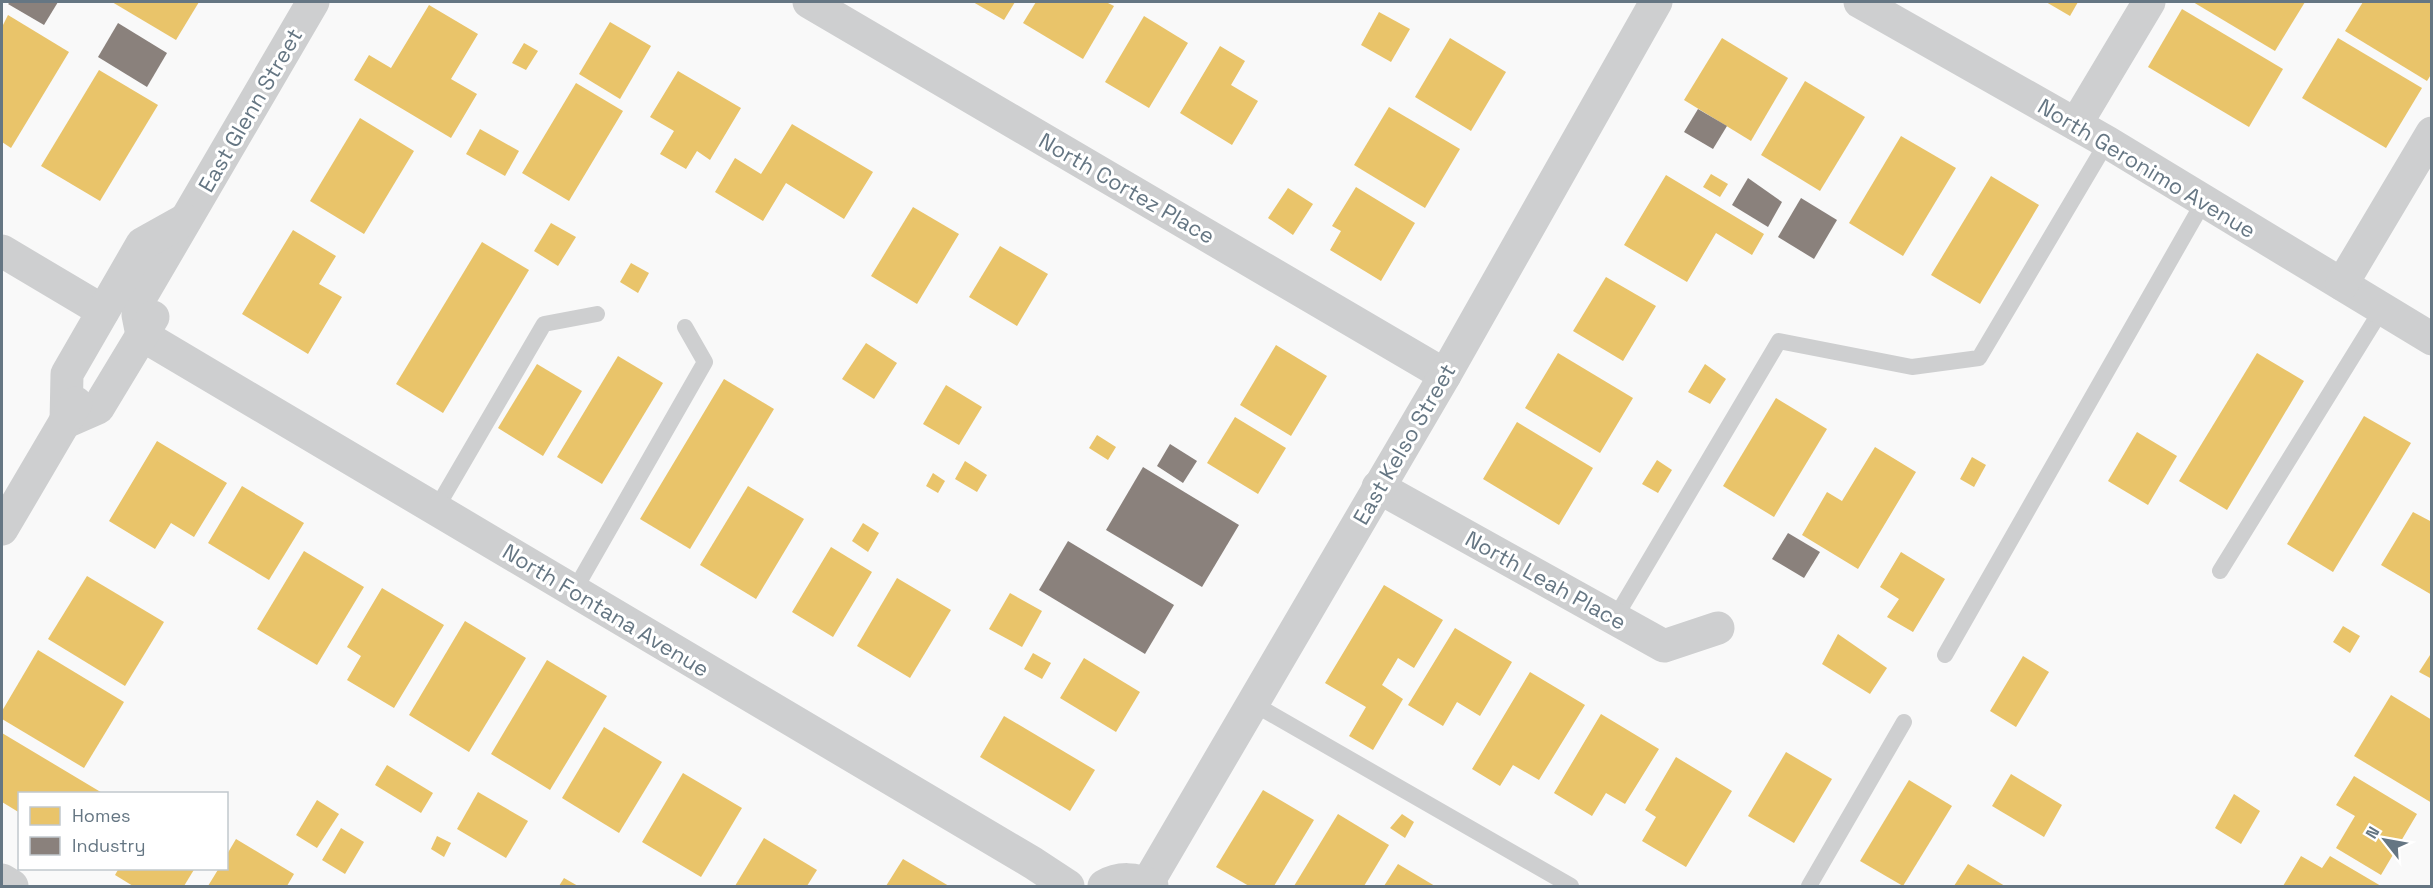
<svg xmlns="http://www.w3.org/2000/svg" width="2433" height="888" font-family="'Space Grotesk',sans-serif">
	<style>
		.homes { fill: #e9c46a }
		.industry { fill: #8a817c }
		.lines { fill: none; stroke-linecap: round; stroke-linejoin: round }
		.service { stroke: #cecfd0; stroke-width: 16 }
		.minor { stroke: #cecfd0; stroke-width: 33 }
		.tertiary { stroke: #cecfd0; stroke-width: 33 }
		.labels { text-anchor: middle; stroke-width: 6; stroke-linejoin: round; paint-order: stroke }
		.street-label { font-size: 22px; fill: #657683; stroke: #fff }
	</style>
	<rect width="100%" height="100%" fill="#f9f9f9"/>
	<g class="homes">
		<path d="M 112,2 L 199,2 L 176,40 Z"/>
		<path d="M 973,2 L 1015,2 L 1004,20 Z"/>
		<path d="M 1036,2 L 1106,2 L 1114,6 L 1083,59 L 1023,23 Z"/>
		<path d="M 2046,2 L 2078,2 L 2070,16 Z"/>
		<path d="M 2193,2 L 2305,2 L 2275,51 Z"/>
		<path d="M 2363,2 L 2432,2 L 2432,73 L 2427,81 L 2345,31 Z"/>
		<path d="M 429,5 L 478,34 L 451,79 L 477,94 L 451,138 L 354,80 L 369,55 L 391,68 Z"/>
		<path d="M 2182,9 L 2283,69 L 2249,127 L 2148,67 Z"/>
		<path d="M 1379,12 L 1410,29 L 1391,62 L 1361,45 Z"/>
		<path d="M 8,15 L 69,52 L 11,148 L 2,142 L 2,27 Z"/>
		<path d="M 1144,16 L 1188,43 L 1149,108 L 1105,82 Z"/>
		<path d="M 610,22 L 651,46 L 620,99 L 579,74 Z"/>
		<path d="M 1450,38 L 1506,72 L 1471,131 L 1415,97 Z"/>
		<path d="M 1722,38 L 1788,78 L 1751,141 L 1684,100 Z"/>
		<path d="M 2338,38 L 2422,88 L 2386,148 L 2302,98 Z"/>
		<path d="M 524,43 L 538,51 L 526,70 L 512,63 Z"/>
		<path d="M 1220,46 L 1245,61 L 1231,85 L 1258,101 L 1232,145 L 1180,113 Z"/>
		<path d="M 99,70 L 158,105 L 100,201 L 41,166 Z"/>
		<path d="M 678,71 L 741,108 L 710,160 L 697,151 L 686,169 L 660,154 L 674,131 L 650,117 Z"/>
		<path d="M 1805,81 L 1865,117 L 1820,191 L 1761,155 Z"/>
		<path d="M 576,83 L 623,111 L 569,201 L 522,173 Z"/>
		<path d="M 1389,107 L 1460,149 L 1425,208 L 1354,165 Z"/>
		<path d="M 360,118 L 414,151 L 364,234 L 310,201 Z"/>
		<path d="M 792,124 L 873,172 L 844,219 L 786,183 L 763,221 L 715,192 L 735,158 L 761,174 Z"/>
		<path d="M 480,129 L 519,151 L 505,176 L 466,154 Z"/>
		<path d="M 1901,136 L 1956,168 L 1903,256 L 1849,223 Z"/>
		<path d="M 1711,174 L 1728,184 L 1720,197 L 1703,187 Z"/>
		<path d="M 1666,175 L 1764,234 L 1752,255 L 1716,233 L 1687,282 L 1624,245 Z"/>
		<path d="M 1991,176 L 2039,205 L 1980,304 L 1931,275 Z"/>
		<path d="M 1356,187 L 1415,223 L 1381,281 L 1330,250 L 1341,231 L 1332,226 Z"/>
		<path d="M 1288,188 L 1313,204 L 1293,235 L 1268,218 Z"/>
		<path d="M 913,207 L 959,234 L 917,304 L 871,276 Z"/>
		<path d="M 551,223 L 576,237 L 558,266 L 534,251 Z"/>
		<path d="M 293,230 L 336,256 L 319,284 L 342,297 L 308,354 L 242,314 Z"/>
		<path d="M 482,242 L 529,270 L 443,413 L 396,384 Z"/>
		<path d="M 1000,246 L 1048,274 L 1017,326 L 969,297 Z"/>
		<path d="M 631,263 L 649,273 L 638,293 L 620,282 Z"/>
		<path d="M 1606,277 L 1656,306 L 1623,361 L 1573,331 Z"/>
		<path d="M 866,343 L 897,363 L 874,399 L 842,379 Z"/>
		<path d="M 1276,345 L 1327,376 L 1291,436 L 1240,405 Z"/>
		<path d="M 1558,353 L 1633,398 L 1600,453 L 1525,408 Z"/>
		<path d="M 2257,353 L 2304,381 L 2227,510 L 2179,481 Z"/>
		<path d="M 618,356 L 663,383 L 602,484 L 557,457 Z"/>
		<path d="M 537,364 L 582,391 L 543,456 L 498,428 Z"/>
		<path d="M 1705,364 L 1726,379 L 1710,404 L 1688,392 Z"/>
		<path d="M 724,379 L 774,409 L 690,549 L 640,519 Z"/>
		<path d="M 946,385 L 982,407 L 959,445 L 923,424 Z"/>
		<path d="M 1776,398 L 1827,429 L 1774,517 L 1723,486 Z"/>
		<path d="M 2364,416 L 2411,443 L 2333,572 L 2287,544 Z"/>
		<path d="M 1235,417 L 1286,448 L 1258,494 L 1207,463 Z"/>
		<path d="M 1517,422 L 1593,468 L 1559,525 L 1483,479 Z"/>
		<path d="M 2137,432 L 2177,456 L 2148,505 L 2108,481 Z"/>
		<path d="M 1097,435 L 1116,447 L 1108,460 L 1089,448 Z"/>
		<path d="M 157,441 L 227,483 L 194,537 L 171,523 L 155,549 L 109,521 Z"/>
		<path d="M 1875,447 L 1916,472 L 1858,569 L 1802,535 L 1827,492 L 1842,501 Z"/>
		<path d="M 1972,457 L 1986,465 L 1974,487 L 1960,479 Z"/>
		<path d="M 1657,460 L 1672,470 L 1658,493 L 1642,484 Z"/>
		<path d="M 965,461 L 987,475 L 977,492 L 955,479 Z"/>
		<path d="M 933,473 L 945,481 L 938,493 L 926,486 Z"/>
		<path d="M 242,486 L 304,523 L 269,580 L 208,543 Z"/>
		<path d="M 748,486 L 804,519 L 756,599 L 700,565 Z"/>
		<path d="M 2413,512 L 2432,522 L 2432,595 L 2381,565 Z"/>
		<path d="M 863,523 L 879,533 L 868,552 L 852,541 Z"/>
		<path d="M 831,547 L 872,572 L 833,637 L 792,612 Z"/>
		<path d="M 304,551 L 364,587 L 317,665 L 257,629 Z"/>
		<path d="M 1901,552 L 1945,579 L 1913,632 L 1887,617 L 1899,599 L 1880,587 Z"/>
		<path d="M 87,576 L 164,622 L 125,686 L 48,639 Z"/>
		<path d="M 897,578 L 951,610 L 910,678 L 857,646 Z"/>
		<path d="M 1384,585 L 1443,620 L 1414,668 L 1398,658 L 1382,685 L 1403,699 L 1373,750 L 1349,736 L 1366,707 L 1325,683 Z"/>
		<path d="M 382,588 L 444,625 L 394,708 L 347,680 L 361,656 L 347,647 Z"/>
		<path d="M 1010,593 L 1042,611 L 1022,647 L 989,629 Z"/>
		<path d="M 465,621 L 526,658 L 469,752 L 409,715 Z"/>
		<path d="M 2343,626 L 2360,636 L 2350,653 L 2333,642 Z"/>
		<path d="M 1455,628 L 1512,662 L 1480,716 L 1457,702 L 1443,726 L 1408,705 Z"/>
		<path d="M 1838,634 L 1887,668 L 1870,694 L 1822,664 Z"/>
		<path d="M 38,650 L 124,702 L 84,768 L 2,719 L 2,711 Z"/>
		<path d="M 2432,652 L 2432,679 L 2419,672 Z"/>
		<path d="M 1033,653 L 1051,663 L 1042,679 L 1024,669 Z"/>
		<path d="M 2023,656 L 2049,672 L 2016,727 L 1990,711 Z"/>
		<path d="M 1084,658 L 1140,692 L 1116,732 L 1060,698 Z"/>
		<path d="M 547,660 L 607,696 L 550,790 L 491,754 Z"/>
		<path d="M 1530,672 L 1585,705 L 1539,780 L 1513,765 L 1500,786 L 1472,769 Z"/>
		<path d="M 2391,695 L 2432,720 L 2432,803 L 2354,756 Z"/>
		<path d="M 1601,714 L 1659,749 L 1625,804 L 1606,793 L 1592,816 L 1554,793 Z"/>
		<path d="M 1004,716 L 1095,770 L 1070,811 L 980,757 Z"/>
		<path d="M 604,727 L 662,762 L 619,833 L 562,798 Z"/>
		<path d="M 2,733 L 104,794 L 20,794 L 20,813 L 2,802 Z"/>
		<path d="M 1786,752 L 1832,779 L 1794,843 L 1748,816 Z"/>
		<path d="M 1676,757 L 1732,791 L 1686,867 L 1642,841 L 1656,817 L 1645,810 Z"/>
		<path d="M 387,765 L 433,793 L 421,813 L 375,785 Z"/>
		<path d="M 683,773 L 742,808 L 701,877 L 642,842 Z"/>
		<path d="M 2011,774 L 2062,805 L 2044,837 L 1992,806 Z"/>
		<path d="M 2354,776 L 2417,814 L 2381,875 L 2336,848 L 2355,816 L 2336,805 Z"/>
		<path d="M 1909,780 L 1952,806 L 1903,886 L 1860,861 Z"/>
		<path d="M 1263,790 L 1314,820 L 1274,886 L 1249,886 L 1216,867 Z"/>
		<path d="M 478,792 L 528,821 L 506,858 L 457,829 Z"/>
		<path d="M 2234,794 L 2260,811 L 2241,844 L 2215,828 Z"/>
		<path d="M 317,800 L 339,814 L 317,848 L 296,835 Z"/>
		<path d="M 1338,814 L 1389,845 L 1364,886 L 1294,886 Z"/>
		<path d="M 1402,814 L 1414,822 L 1405,838 L 1390,828 Z"/>
		<path d="M 341,828 L 364,842 L 345,874 L 322,860 Z"/>
		<path d="M 437,836 L 451,843 L 444,857 L 431,849 Z"/>
		<path d="M 764,838 L 817,870 L 807,886 L 735,886 Z"/>
		<path d="M 236,839 L 294,874 L 287,886 L 208,886 L 219,868 L 226,868 L 226,856 Z"/>
		<path d="M 2301,856 L 2322,868 L 2330,856 L 2381,886 L 2283,886 Z"/>
		<path d="M 903,859 L 949,886 L 886,886 Z"/>
		<path d="M 1398,864 L 1435,886 L 1384,886 Z"/>
		<path d="M 1968,864 L 2005,886 L 1954,886 Z"/>
		<path d="M 119,868 L 195,868 L 184,886 L 133,886 L 115,875 Z"/>
		<path d="M 564,878 L 578,886 L 559,886 Z"/>
	</g>
	<g class="industry">
		<path d="M 10,2 L 58,2 L 44,25 L 8,4 Z"/>
		<path d="M 118,23 L 167,53 L 147,87 L 98,57 Z"/>
		<path d="M 1698,109 L 1727,126 L 1713,149 L 1684,132 Z"/>
		<path d="M 1748,178 L 1782,202 L 1768,227 L 1732,205 Z"/>
		<path d="M 1801,198 L 1837,220 L 1814,259 L 1778,237 Z"/>
		<path d="M 1170,444 L 1197,461 L 1183,483 L 1157,466 Z"/>
		<path d="M 1143,467 L 1239,525 L 1202,587 L 1106,530 Z"/>
		<path d="M 1788,533 L 1820,552 L 1804,578 L 1772,559 Z"/>
		<path d="M 1068,541 L 1174,605 L 1145,654 L 1039,590 Z"/>
	</g>
	<g class="lines">
		<g class="service">
			<path d="M 436,509 L 544,324 L 597,314"/>
			<path d="M 2220,571 L 2382,309"/>
			<path d="M 574,591 L 705,362 L 685,327"/>
			<path d="M 1615,618 L 1779,341 L 1912,367 L 1979,358 L 2107,142"/>
			<path d="M 1945,655 L 2204,201"/>
			<path d="M 1252,703 L 1571,886"/>
			<path d="M 1809,886 L 1904,722"/>
		</g>
		<g class="minor">
			<path d="M 809,2 L 1445,375"/>
			<path d="M 1860,2 L 2107,142 L 2432,339"/>
			<path d="M 2076,124 L 2149,2"/>
			<path d="M 2,251 L 103,311"/>
			<path d="M 2342,284 L 2432,133"/>
			<path d="M 142,335 L 1033,863 L 1068,886"/>
			<path d="M 1378,487 L 1664,646 L 1718,628"/>
			<path d="M 2,880 L 12,886"/>
			<path d="M 1147,884 L 1445,375 L 1656,2"/>
			<path d="M 1104,886 C 1119,877 1136,878 1152,886"/>
		</g>
		<g class="tertiary">
			<path d="M 142,335 L 138,315 L 139,300 L 313,2"/>
			<path d="M 66,422 L 67,374 L 142,244 L 185,220"/>
			<path d="M 66,422 L 98,408 L 153,317"/>
			<path d="M 2,529 L 76,403"/>
		</g>
	</g>
	<g class="labels">
		<g class="street-label">
			<text transform="translate(250 110) rotate(-60)" y="8">East Glenn Street</text>
			<text transform="translate(2147 168) rotate(31)" y="8">North Geronimo Avenue</text>
			<text transform="translate(1127 188) rotate(30)" y="8">North Cortez Place</text>
			<text transform="translate(1404 444) rotate(-60)" y="8">East Kelso Street</text>
			<text transform="translate(1546 580) rotate(29)" y="8">North Leah Place</text>
			<text transform="translate(606 610) rotate(31)" y="8">North Fontana Avenue</text>
		</g>
	</g>
	<rect width="2433" height="888" fill="none" stroke="#657683" stroke-width="6"/>
	<rect x="18" y="792" width="210" height="78" fill="#ffffff" stroke="#c1c8cd" stroke-width="1.5"/>
	<rect x="30" y="807" width="30" height="18" fill="#e9c46a" stroke="#c1c8cd" stroke-width="1.5"/>
	<text x="72" y="822" font-size="18" fill="#657683">Homes</text>
	<rect x="30" y="837" width="30" height="18" fill="#8a817c" stroke="#c1c8cd" stroke-width="1.5"/>
	<text x="72" y="852" font-size="18" fill="#657683">Industry</text>
	<g transform="translate(2385 840) rotate(301)" stroke="#ffffff" stroke-width="4.5" paint-order="stroke">
	<path d="M0-4.5L10 22L0 15L-10 22Z" fill="#657683"/>
	<text y="-9" font-size="16" font-weight="bold" text-anchor="middle" fill="#657683">N</text>
	</g>
</svg>
